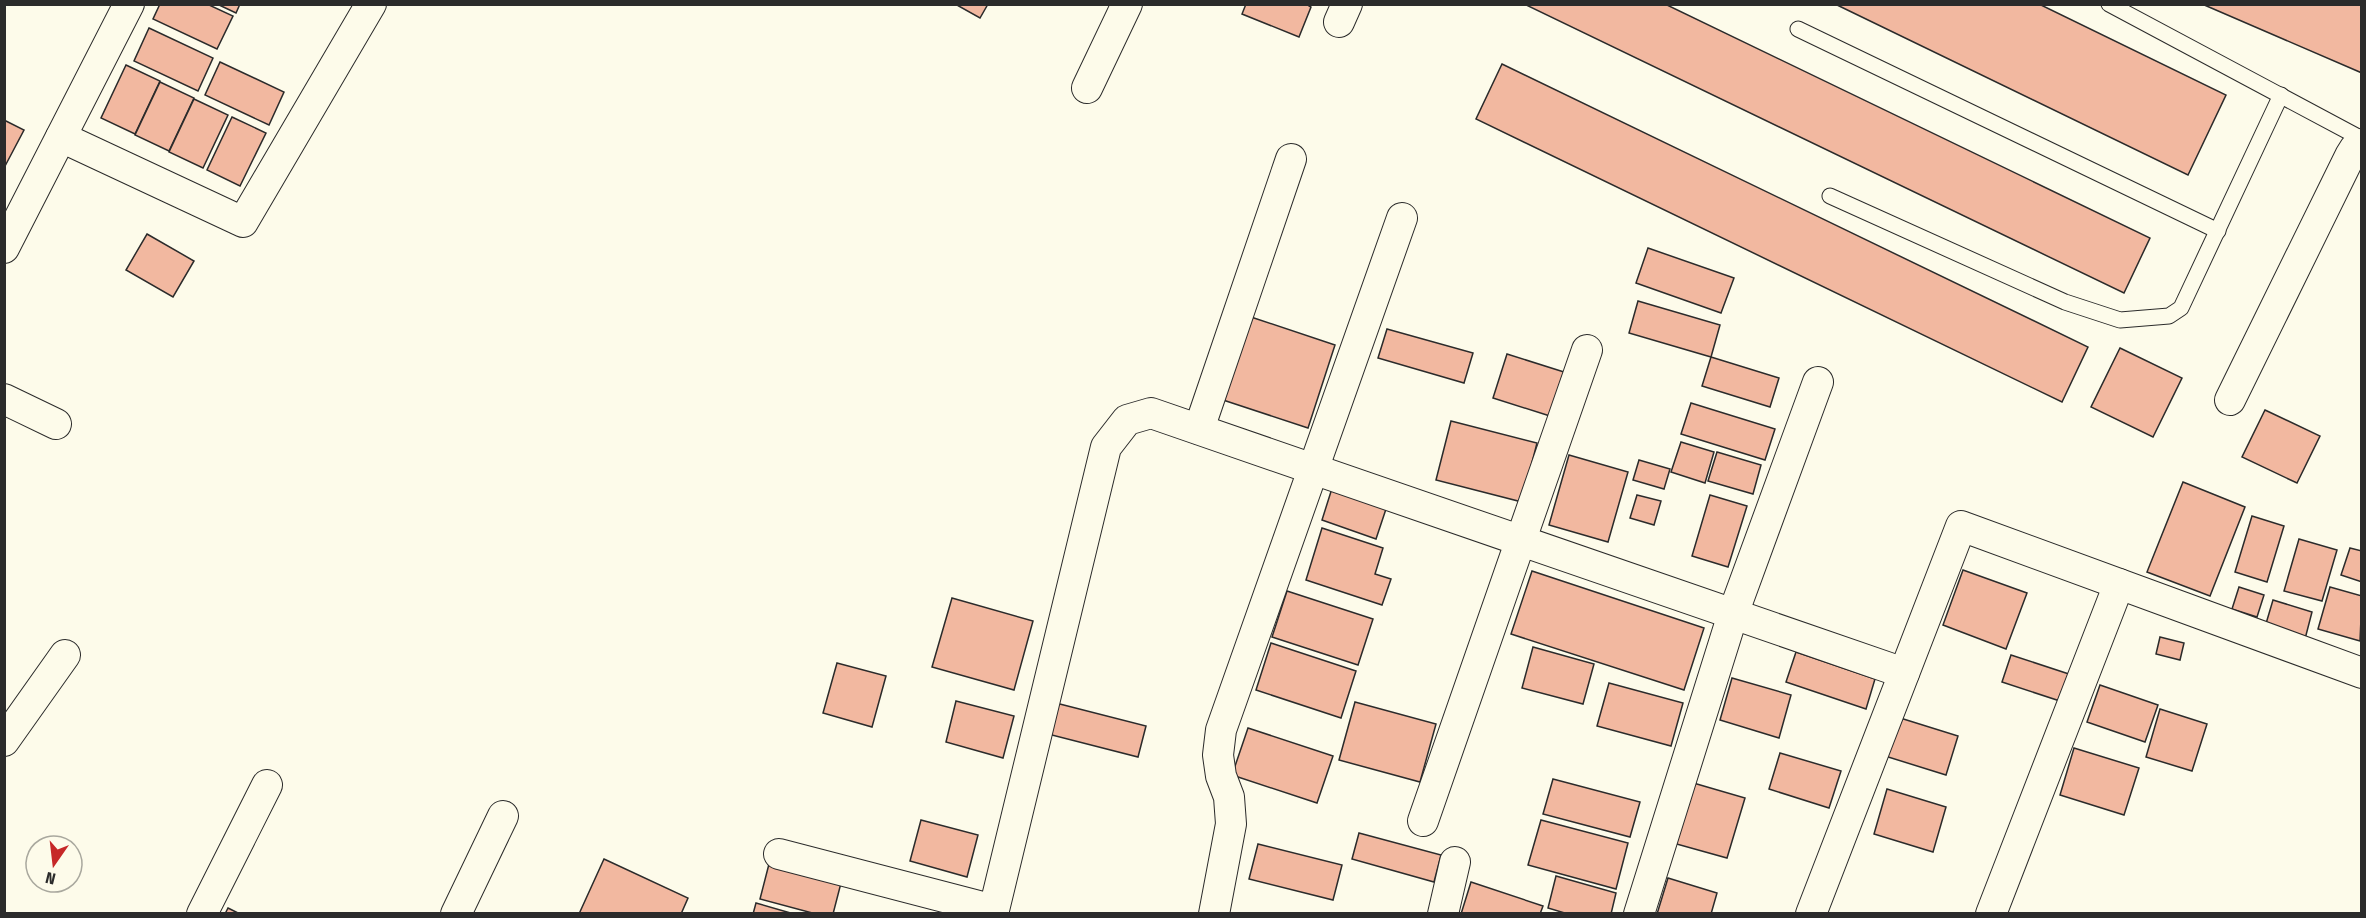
<svg xmlns="http://www.w3.org/2000/svg" width="2366" height="918" font-family="'Fira Sans Condensed',sans-serif">
	<style>
		.building { fill: #f2b8a0; stroke: #2b2b2b; stroke-width: 1.5 }
		.lines { fill: none; stroke-linecap: round; stroke-linejoin: round }
		.lane-casing { stroke: #2b2b2b; stroke-width: 17 }
		.street-casing { stroke: #2b2b2b; stroke-width: 32 }
		.lane { stroke: #fdfbea; stroke-width: 15 }
		.street { stroke: #fdfbea; stroke-width: 30 }
	</style>
	<rect width="100%" height="100%" fill="#fdfbea"/>
	<g class="building">
		<path d="M 160,4 L 207,4 L 233,16 L 217,49 L 153,19 Z"/>
		<path d="M 217,4 L 240,4 L 236,13 Z"/>
		<path d="M 955,4 L 988,4 L 980,18 Z"/>
		<path d="M 1246,4 L 1306,4 L 1311,7 L 1299,37 L 1242,14 Z"/>
		<path d="M 1524,4 L 1665,4 L 2150,238 L 2124,293 Z"/>
		<path d="M 1835,4 L 2039,4 L 2226,95 L 2188,175 Z"/>
		<path d="M 2202,4 L 2362,4 L 2362,73 Z"/>
		<path d="M 149,28 L 213,58 L 198,91 L 134,61 Z"/>
		<path d="M 220,62 L 284,92 L 269,125 L 205,95 Z"/>
		<path d="M 1502,64 L 2088,347 L 2062,402 L 1476,119 Z"/>
		<path d="M 126,65 L 160,81 L 135,134 L 101,118 Z"/>
		<path d="M 160,82 L 194,98 L 169,151 L 135,135 Z"/>
		<path d="M 194,99 L 228,115 L 203,168 L 169,152 Z"/>
		<path d="M 232,117 L 266,133 L 240,186 L 207,170 Z"/>
		<path d="M 4,120 L 24,130 L 4,168 Z"/>
		<path d="M 147,234 L 194,261 L 173,297 L 126,270 Z"/>
		<path d="M 1648,248 L 1734,278 L 1721,313 L 1636,283 Z"/>
		<path d="M 1638,301 L 1720,325 L 1711,357 L 1629,333 Z"/>
		<path d="M 1251,317 L 1335,345 L 1308,428 L 1223,400 Z"/>
		<path d="M 1387,329 L 1473,353 L 1464,383 L 1378,358 Z"/>
		<path d="M 2120,348 L 2182,378 L 2153,437 L 2091,407 Z"/>
		<path d="M 1507,354 L 1564,372 L 1550,416 L 1493,398 Z"/>
		<path d="M 1711,357 L 1779,378 L 1770,407 L 1702,386 Z"/>
		<path d="M 1691,403 L 1775,429 L 1765,460 L 1681,434 Z"/>
		<path d="M 2265,410 L 2320,436 L 2297,483 L 2242,457 Z"/>
		<path d="M 1451,421 L 1537,443 L 1522,502 L 1436,480 Z"/>
		<path d="M 1681,442 L 1714,452 L 1705,483 L 1671,472 Z"/>
		<path d="M 1717,452 L 1761,465 L 1753,494 L 1708,481 Z"/>
		<path d="M 1569,455 L 1628,472 L 1608,542 L 1549,525 Z"/>
		<path d="M 1639,460 L 1670,469 L 1664,489 L 1633,480 Z"/>
		<path d="M 1334,482 L 1389,500 L 1376,539 L 1322,520 Z"/>
		<path d="M 2183,482 L 2245,507 L 2210,596 L 2147,572 Z"/>
		<path d="M 1637,495 L 1661,501 L 1654,525 L 1630,518 Z"/>
		<path d="M 1710,495 L 1747,506 L 1728,567 L 1692,556 Z"/>
		<path d="M 2252,516 L 2284,526 L 2267,582 L 2235,572 Z"/>
		<path d="M 1322,528 L 1383,548 L 1375,574 L 1391,579 L 1382,605 L 1306,580 Z"/>
		<path d="M 2299,539 L 2337,550 L 2322,601 L 2284,591 Z"/>
		<path d="M 2350,548 L 2362,551 L 2362,582 L 2341,575 Z"/>
		<path d="M 1963,570 L 2027,593 L 2006,649 L 1943,625 Z"/>
		<path d="M 1532,571 L 1704,628 L 1684,690 L 1511,634 Z"/>
		<path d="M 2239,587 L 2264,595 L 2257,617 L 2232,609 Z"/>
		<path d="M 2330,587 L 2362,596 L 2360,641 L 2318,629 Z"/>
		<path d="M 1287,591 L 1373,619 L 1358,665 L 1272,637 Z"/>
		<path d="M 952,598 L 1033,621 L 1014,690 L 932,667 Z"/>
		<path d="M 2273,600 L 2312,612 L 2305,639 L 2265,627 Z"/>
		<path d="M 2160,637 L 2184,643 L 2180,660 L 2156,654 Z"/>
		<path d="M 1271,643 L 1356,671 L 1341,718 L 1256,690 Z"/>
		<path d="M 1533,647 L 1594,664 L 1583,704 L 1522,688 Z"/>
		<path d="M 1796,652 L 1875,679 L 1866,709 L 1786,682 Z"/>
		<path d="M 2011,655 L 2075,676 L 2066,703 L 2002,682 Z"/>
		<path d="M 837,663 L 886,676 L 872,727 L 823,713 Z"/>
		<path d="M 1732,678 L 1791,695 L 1779,738 L 1720,720 Z"/>
		<path d="M 1609,683 L 1683,703 L 1671,746 L 1597,726 Z"/>
		<path d="M 2100,685 L 2158,705 L 2145,742 L 2087,722 Z"/>
		<path d="M 956,701 L 1014,716 L 1003,758 L 946,742 Z"/>
		<path d="M 1052,702 L 1146,726 L 1138,757 L 1044,733 Z"/>
		<path d="M 1355,702 L 1436,724 L 1420,782 L 1339,760 Z"/>
		<path d="M 2160,709 L 2207,724 L 2192,771 L 2146,757 Z"/>
		<path d="M 1897,717 L 1958,736 L 1946,775 L 1885,756 Z"/>
		<path d="M 1248,728 L 1333,756 L 1317,803 L 1232,775 Z"/>
		<path d="M 2074,748 L 2139,768 L 2124,815 L 2060,795 Z"/>
		<path d="M 1780,753 L 1841,771 L 1829,808 L 1769,789 Z"/>
		<path d="M 1553,779 L 1640,802 L 1630,837 L 1543,814 Z"/>
		<path d="M 1690,782 L 1745,798 L 1727,858 L 1673,843 Z"/>
		<path d="M 1887,789 L 1946,807 L 1933,852 L 1874,834 Z"/>
		<path d="M 921,820 L 978,835 L 967,877 L 910,861 Z"/>
		<path d="M 1541,820 L 1628,843 L 1616,889 L 1528,865 Z"/>
		<path d="M 1359,833 L 1441,855 L 1434,882 L 1352,859 Z"/>
		<path d="M 1258,844 L 1342,865 L 1333,900 L 1249,879 Z"/>
		<path d="M 604,859 L 688,898 L 681,914 L 579,914 Z"/>
		<path d="M 769,864 L 841,883 L 833,914 L 816,914 L 760,899 Z"/>
		<path d="M 1556,876 L 1616,893 L 1611,914 L 1568,914 L 1548,908 Z"/>
		<path d="M 1668,878 L 1717,893 L 1711,914 L 1657,914 Z"/>
		<path d="M 1471,882 L 1543,906 L 1540,914 L 1461,914 Z"/>
		<path d="M 756,903 L 794,914 L 753,914 Z"/>
		<path d="M 228,908 L 240,914 L 225,914 Z"/>
	</g>
	<g class="lines">
		<defs>
			<g id="lane">
				<path d="M 2109,4 L 2362,139"/>
				<path d="M 1798,29 L 2218,231"/>
				<path d="M 1830,196 L 2065,302 L 2120,320 L 2169,316 L 2181,308 L 2281,95"/>
			</g>
			<g id="street">
				<path d="M 1339,22 L 1347,4"/>
				<path d="M 1087,88 L 1127,4"/>
				<path d="M 61,137 L 243,222 L 371,4"/>
				<path d="M 4,248 L 129,4"/>
				<path d="M 4,399 L 56,424"/>
				<path d="M 2230,400 L 2350,156 L 2355,148 L 2362,144"/>
				<path d="M 1199,429 L 1291,159"/>
				<path d="M 4,741 L 65,655"/>
				<path d="M 1423,821 L 1587,350"/>
				<path d="M 779,854 L 994,910"/>
				<path d="M 202,914 L 267,785"/>
				<path d="M 456,914 L 503,816"/>
				<path d="M 993,914 L 1106,447 L 1127,420 L 1151,413 L 1904,673"/>
				<path d="M 1214,914 L 1231,824 L 1229,797 L 1221,776 L 1218,755 L 1221,730 L 1402,218"/>
				<path d="M 1443,914 L 1455,862"/>
				<path d="M 1639,914 L 1733,614 L 1818,382"/>
				<path d="M 1811,914 L 1961,526 L 2362,673"/>
				<path d="M 1991,914 L 2119,584"/>
			</g>
		</defs>
		<use href="#lane" class="lane-casing"/>
		<use href="#street" class="street-casing"/>
		<use href="#lane" class="lane"/>
		<use href="#street" class="street"/>
	</g>
	<rect width="2366" height="918" fill="none" stroke="#2b2b2b" stroke-width="12"/>
	<g transform="translate(54 864) rotate(194)"><circle r="28" fill="#fdfbea" stroke="#a9a89e" stroke-width="1.5"/>
	<path d="M0-4.5L10 22L0 15L-10 22Z" fill="#c62828"/>
	<text y="-9" font-size="16" font-weight="bold" text-anchor="middle" fill="#2b2b2b">N</text>
	</g>
</svg>
